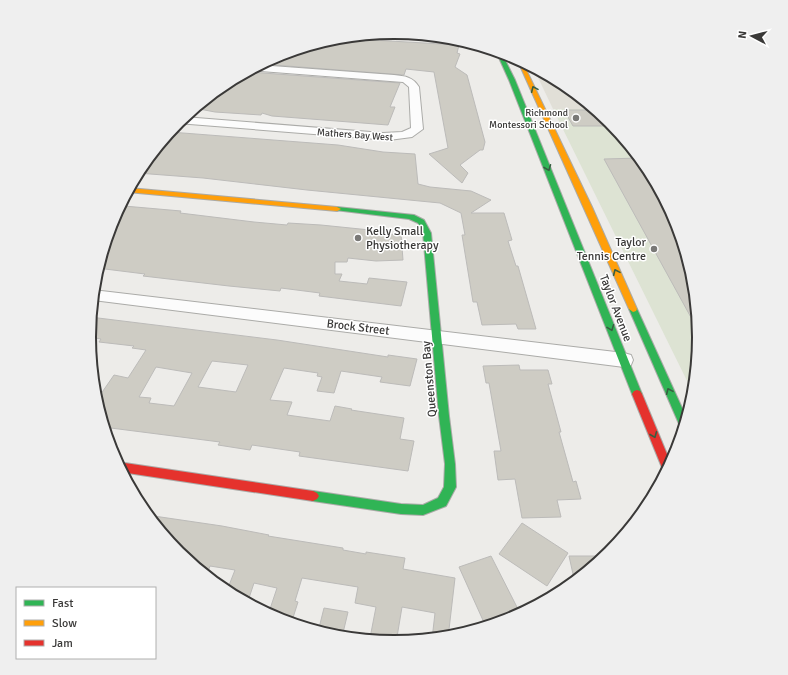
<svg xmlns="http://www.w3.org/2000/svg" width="788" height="675" font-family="Signika,sans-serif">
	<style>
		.built { fill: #e1dfd7 }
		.green { fill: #dde3d3 }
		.building { fill: #ceccc4; stroke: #bcbbb9; fill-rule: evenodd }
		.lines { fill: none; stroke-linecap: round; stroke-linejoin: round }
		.street-casing { stroke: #ababa8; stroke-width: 2 }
		.fast-casing { stroke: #ababa8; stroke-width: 2 }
		.slow-casing { stroke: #ababa8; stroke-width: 2 }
		.jam-casing { stroke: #ababa8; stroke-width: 2 }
		.street { fill: #fcfcfc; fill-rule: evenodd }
		.fast { fill: #30b455; fill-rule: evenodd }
		.slow { fill: #ff9f0a; fill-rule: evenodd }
		.jam { fill: #e5322d; fill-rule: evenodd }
		.oneway { stroke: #375e41 }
		.poi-dot { fill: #797876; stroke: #fff; stroke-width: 1.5 }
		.labels { text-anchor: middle; stroke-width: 3; stroke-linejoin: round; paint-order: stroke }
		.far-poi-label { font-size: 10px; fill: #3a3938; stroke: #fff; text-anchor: end }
		.far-street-label { font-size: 10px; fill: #3a3938; stroke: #fff }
		.poi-label { font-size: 12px; fill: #3a3938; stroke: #fff; text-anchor: start }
		.street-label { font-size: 12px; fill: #3a3938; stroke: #fff }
		.rim { fill: none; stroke: #3a3938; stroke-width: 2 }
	</style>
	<rect width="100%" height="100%" fill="#edece9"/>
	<path class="built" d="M 533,67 L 564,84 L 595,109 L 553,109 Z"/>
	<path class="green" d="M 553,109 L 595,109 C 661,163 699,252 699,337 C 700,356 696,376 694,395 Z"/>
	<g class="building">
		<path d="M 338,38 L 459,45 L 457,53 L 460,54 L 455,67 L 467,75 L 485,142 L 483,150 L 480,150 L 460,165 L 468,173 L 462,183 L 429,154 L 448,148 L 434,72 L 406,69 L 404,75 L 261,64 L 277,55 Z"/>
		<path d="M 248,71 L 249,72 L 400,83 L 390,107 L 395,107 L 388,125 L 272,116 L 262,113 L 261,115 L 215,112 L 194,108 L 224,83 Z"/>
		<path d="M 564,110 L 595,110 L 614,126 L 573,126 Z"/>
		<path d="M 170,132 L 338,145 L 383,152 L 415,154 L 418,184 L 430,187 L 471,191 L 491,200 L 471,213 L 504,213 L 512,240 L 508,241 L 516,266 L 518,266 L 536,329 L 518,329 L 516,324 L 482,325 L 477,302 L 473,302 L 462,235 L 465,235 L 461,213 L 440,203 L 307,190 L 203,178 L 137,173 Z"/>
		<path d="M 640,158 L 648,168 L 676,221 L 694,278 L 699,332 L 604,159 Z"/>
		<path d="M 124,206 L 181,211 L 180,213 L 254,222 L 287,225 L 288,223 L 321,225 L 370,230 L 369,235 L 401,234 L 403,260 L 376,261 L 348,258 L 347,262 L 335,262 L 335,274 L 342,274 L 339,281 L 367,284 L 369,278 L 407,282 L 401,306 L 319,296 L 320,293 L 281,288 L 280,291 L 229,286 L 143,276 L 145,274 L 97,268 L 112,220 L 119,207 L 123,208 Z"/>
		<path d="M 90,317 L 277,340 L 388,357 L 388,355 L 417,359 L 410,386 L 380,382 L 382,377 L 341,371 L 334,393 L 317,391 L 322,377 L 317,376 L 318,373 L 284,368 L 270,400 L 292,402 L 287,415 L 330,421 L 335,406 L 352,409 L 351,410 L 404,418 L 400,439 L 414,441 L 408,471 L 299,456 L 300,452 L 252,445 L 250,450 L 218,445 L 220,442 L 103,427 L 96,401 L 114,375 L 128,378 L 146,350 L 132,348 L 134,346 L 99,342 L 101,339 L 89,337 ZM 212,361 L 248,365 L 236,392 L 198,387 ZM 156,367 L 192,373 L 174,406 L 149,403 L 151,398 L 139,397 Z"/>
		<path d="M 519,365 L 520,370 L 548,370 L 552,384 L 548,384 L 561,432 L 559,432 L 573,482 L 576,481 L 581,499 L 557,500 L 561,517 L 522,518 L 515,479 L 498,480 L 494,451 L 501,451 L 489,383 L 486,383 L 483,366 Z"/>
		<path d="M 147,515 L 222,526 L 269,535 L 268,536 L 343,548 L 343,550 L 366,554 L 366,552 L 405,558 L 403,569 L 455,578 L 448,638 L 432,639 L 435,613 L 402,607 L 396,643 L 370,638 L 376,607 L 355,603 L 358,587 L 302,578 L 295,601 L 298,602 L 291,624 L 277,620 L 268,615 L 277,588 L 254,583 L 247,604 L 226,593 L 235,570 L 210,566 L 206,577 L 178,553 Z"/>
		<path d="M 522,523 L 568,553 L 547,586 L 499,554 Z"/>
		<path d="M 491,556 L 521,615 L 511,620 L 486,627 L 459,567 Z"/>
		<path d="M 569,556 L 607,556 L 575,583 Z"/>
		<path d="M 324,608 L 348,612 L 343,633 L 319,628 Z"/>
	</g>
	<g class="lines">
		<defs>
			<g id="street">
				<path d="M 394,32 L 448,37 L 444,40 L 382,36 L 378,34 Z"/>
				<path d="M 258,65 L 394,75 C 405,76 413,77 419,87 L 423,129 L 412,137 L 389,140 L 177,123 L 184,117 L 383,133 L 402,132 L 411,128 L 409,87 L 403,82 L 249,70 Z"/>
				<path d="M 93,290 L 624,353 L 631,355 L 633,360 L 631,365 L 624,367 L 93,300 Z"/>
			</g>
			<g id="fast">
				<path d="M 496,51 L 501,52 L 515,80 L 642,394 L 640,397 L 634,397 L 632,394 L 509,80 Z"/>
				<path d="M 337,207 L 414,215 L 424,220 L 431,233 L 449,416 L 455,464 L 456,487 L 446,506 L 423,515 L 401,514 L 313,501 L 309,499 L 307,496 L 309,493 L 313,491 L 401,504 L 423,505 L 438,498 L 444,487 L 445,464 L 439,416 L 423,233 L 418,223 L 409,219 L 335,210 L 335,208 Z"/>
				<path d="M 633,306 L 637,309 L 687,419 L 684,430 L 680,426 L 629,309 Z"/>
			</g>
			<g id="slow">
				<path d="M 517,59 L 522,61 L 592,207 L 637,309 L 636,311 L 633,312 L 629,309 Z"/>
				<path d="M 129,188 L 337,207 L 341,209 L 337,211 L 127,192 Z"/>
			</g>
			<g id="jam">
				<path d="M 637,390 L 640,391 L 642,394 L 671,464 L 666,474 L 663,470 L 632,394 L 634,391 Z"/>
				<path d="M 118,462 L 313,491 L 317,493 L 319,496 L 317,499 L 313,501 L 121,472 L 116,463 Z"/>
			</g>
		</defs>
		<use href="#street" class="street-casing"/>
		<use href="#fast" class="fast-casing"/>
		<use href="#slow" class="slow-casing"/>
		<use href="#jam" class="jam-casing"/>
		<use href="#street" class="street"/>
		<use href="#fast" class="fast"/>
		<use href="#slow" class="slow"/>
		<use href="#jam" class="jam"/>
	</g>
	<defs><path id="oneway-chevron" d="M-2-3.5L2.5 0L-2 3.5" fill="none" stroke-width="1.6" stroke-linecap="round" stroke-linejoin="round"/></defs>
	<g class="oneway">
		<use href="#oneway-chevron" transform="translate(534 89) rotate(-114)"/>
		<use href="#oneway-chevron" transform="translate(548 168) rotate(68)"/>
		<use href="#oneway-chevron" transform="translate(616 272) rotate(-114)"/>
		<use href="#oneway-chevron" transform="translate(611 328) rotate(69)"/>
		<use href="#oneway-chevron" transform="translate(669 391) rotate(-114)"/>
		<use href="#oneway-chevron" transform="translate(654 435) rotate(68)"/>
	</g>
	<g class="poi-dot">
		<circle cx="576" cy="118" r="4"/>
		<circle cx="358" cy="238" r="4"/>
		<circle cx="654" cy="249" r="4"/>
	</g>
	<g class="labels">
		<g class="far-poi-label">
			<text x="568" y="116">Richmond<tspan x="568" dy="12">Montessori School</tspan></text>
		</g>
		<g class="far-street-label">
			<text transform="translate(355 134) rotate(4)" y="4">Mathers Bay West</text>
		</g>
		<g class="poi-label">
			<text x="366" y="235">Kelly Small<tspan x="366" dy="14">Physiotherapy</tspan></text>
			<text x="646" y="246" text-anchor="end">Taylor<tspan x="646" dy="14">Tennis Centre</tspan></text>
		</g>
		<g class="street-label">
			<text transform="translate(616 308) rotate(69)" y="4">Taylor Avenue</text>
			<text transform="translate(358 327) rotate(7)" y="4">Brock Street</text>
			<text transform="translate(429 379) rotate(-95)" y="4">Queenston Bay</text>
		</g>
	</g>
	<path d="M0 0H788V675H0ZM96 337a298 298 0 1 1 596 0a298 298 0 1 1-596 0Z" fill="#efefef" fill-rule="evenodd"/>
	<path class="rim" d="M96 337a298 298 0 1 1 596 0a298 298 0 1 1-596 0Z"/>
	<rect x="16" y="587" width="140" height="72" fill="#ffffff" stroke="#b0b0af"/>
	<rect x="24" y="600" width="20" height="6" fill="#30b455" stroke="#b0b0af"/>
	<text x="52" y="607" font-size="12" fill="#3a3938">Fast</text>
	<rect x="24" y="620" width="20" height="6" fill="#ff9f0a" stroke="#b0b0af"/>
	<text x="52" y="627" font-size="12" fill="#3a3938">Slow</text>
	<rect x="24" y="640" width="20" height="6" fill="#e5322d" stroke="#b0b0af"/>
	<text x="52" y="647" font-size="12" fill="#3a3938">Jam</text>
	<g transform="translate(752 36) rotate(277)" stroke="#ffffff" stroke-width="3" paint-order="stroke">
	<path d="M0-3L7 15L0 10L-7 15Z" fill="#3a3938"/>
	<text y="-6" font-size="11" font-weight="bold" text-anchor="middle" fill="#3a3938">N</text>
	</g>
</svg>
